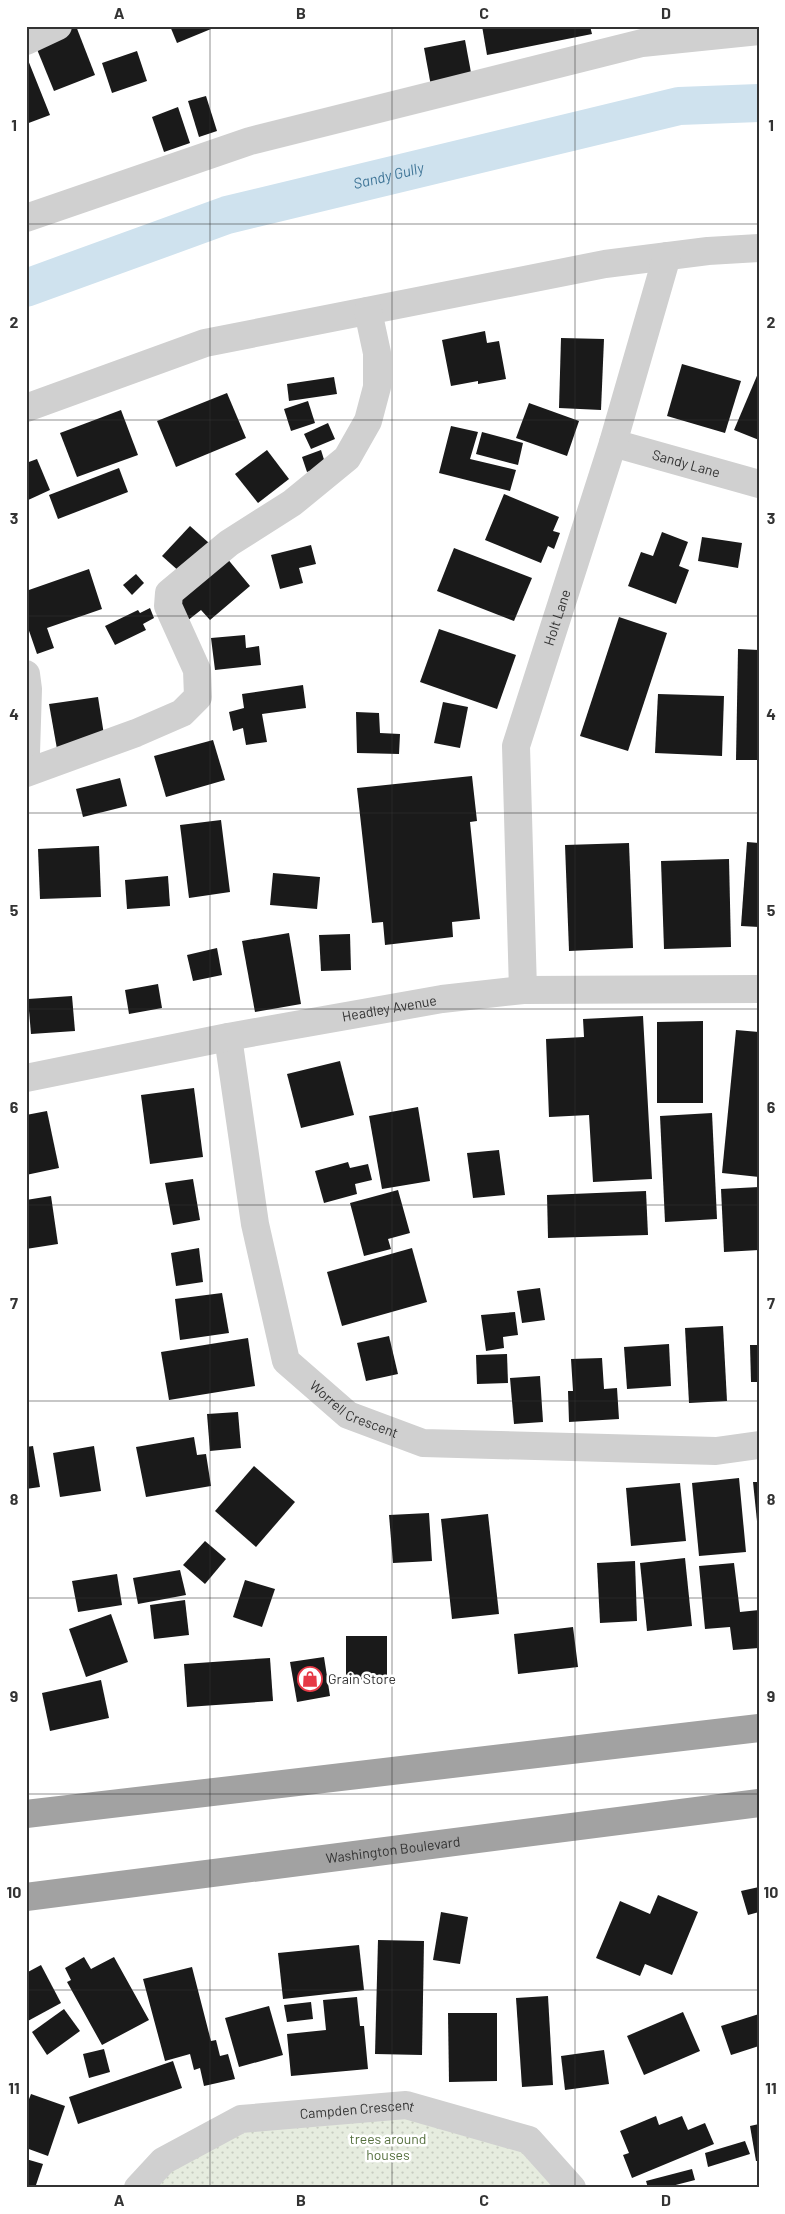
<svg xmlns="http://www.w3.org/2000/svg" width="785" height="2214" font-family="Barlow,sans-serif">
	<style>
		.garden { fill: url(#garden-dots) }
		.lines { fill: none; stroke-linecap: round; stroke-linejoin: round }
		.canal { stroke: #cfe2ee; stroke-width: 38 }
		.building { fill: #1a1a1a }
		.minor { stroke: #d0d0d0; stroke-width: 28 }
		.trunk { stroke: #a2a2a2; stroke-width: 28 }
		.grid { fill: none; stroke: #333; stroke-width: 1; stroke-opacity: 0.55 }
		.labels { text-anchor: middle; stroke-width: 5; stroke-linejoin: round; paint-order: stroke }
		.street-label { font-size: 14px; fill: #333; stroke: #fff }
		.poi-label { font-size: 14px; fill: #333; stroke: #fff; text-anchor: start }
		.park-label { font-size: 14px; fill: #56703f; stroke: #fff }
		.water-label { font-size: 15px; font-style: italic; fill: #3f7597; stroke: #fff }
		.neatline { fill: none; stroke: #333; stroke-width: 2 }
		.grid-label { font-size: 16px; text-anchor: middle; font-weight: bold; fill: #333 }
	</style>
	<defs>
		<pattern id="garden-dots" width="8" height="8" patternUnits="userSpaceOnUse" patternTransform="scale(1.25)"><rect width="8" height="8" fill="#e6ecdf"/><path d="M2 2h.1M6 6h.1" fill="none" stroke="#c6cbc0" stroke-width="1.8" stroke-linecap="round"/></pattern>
	</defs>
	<rect width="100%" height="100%" fill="#fff"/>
	<path class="garden" d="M 406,2105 L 529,2140 L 572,2188 L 138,2188 L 241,2119 Z"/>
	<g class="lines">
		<path class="canal" id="s1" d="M 26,288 L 227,215 L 679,106 L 759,103"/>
	</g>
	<g class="building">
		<path d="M 76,26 L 95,75 L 54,91 L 34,42 Z"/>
		<path d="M 170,26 L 210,26 L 211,29 L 177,43 Z"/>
		<path d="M 482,26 L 590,26 L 592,34 L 487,55 Z"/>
		<path d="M 465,40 L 472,78 L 431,86 L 424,48 Z"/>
		<path d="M 137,51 L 147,81 L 112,93 L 102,63 Z"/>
		<path d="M 26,55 L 50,115 L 26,124 Z"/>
		<path d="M 206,96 L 217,131 L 199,137 L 188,101 Z"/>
		<path d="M 178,107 L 190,143 L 164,152 L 152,117 Z"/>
		<path d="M 485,331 L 487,343 L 499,341 L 506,379 L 478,384 L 478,381 L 451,386 L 442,340 Z"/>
		<path d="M 561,338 L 604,339 L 601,410 L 559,408 Z"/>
		<path d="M 682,364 L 741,381 L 725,433 L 667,416 Z"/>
		<path d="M 759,371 L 759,440 L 734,430 Z"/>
		<path d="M 334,377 L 337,394 L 289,401 L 287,384 Z"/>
		<path d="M 227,393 L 246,438 L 176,467 L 157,421 Z"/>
		<path d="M 308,401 L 315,423 L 291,431 L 284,409 Z"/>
		<path d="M 529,403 L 579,421 L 567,456 L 516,438 Z"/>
		<path d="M 121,410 L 138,455 L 77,477 L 60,433 Z"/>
		<path d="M 328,423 L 335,439 L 311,449 L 304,434 Z"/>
		<path d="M 451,426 L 478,432 L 470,459 L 516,470 L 510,491 L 439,473 Z"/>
		<path d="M 482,432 L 523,443 L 518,465 L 476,454 Z"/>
		<path d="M 267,450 L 289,479 L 258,503 L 235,474 Z"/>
		<path d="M 321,450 L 326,466 L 307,472 L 302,457 Z"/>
		<path d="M 37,459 L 50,490 L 26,501 L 26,463 Z"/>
		<path d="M 119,468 L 128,492 L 58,519 L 49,495 Z"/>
		<path d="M 504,494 L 559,517 L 553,531 L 560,533 L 554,549 L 548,546 L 541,563 L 485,540 Z"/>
		<path d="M 190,526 L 209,543 L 181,573 L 162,556 Z"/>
		<path d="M 662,532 L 688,542 L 679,566 L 689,570 L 676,604 L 628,586 L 641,552 L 653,556 Z"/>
		<path d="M 702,537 L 742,543 L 738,568 L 698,561 Z"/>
		<path d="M 311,545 L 316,564 L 299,568 L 303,583 L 280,589 L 271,555 Z"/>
		<path d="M 454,548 L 532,578 L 514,621 L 437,591 Z"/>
		<path d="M 226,557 L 250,586 L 210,620 L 201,610 L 187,621 L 172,603 Z"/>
		<path d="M 89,569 L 102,609 L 47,628 L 54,648 L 37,654 L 26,622 L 26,591 Z"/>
		<path d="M 136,574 L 144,583 L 132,595 L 123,585 Z"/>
		<path d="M 150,608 L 154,618 L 143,624 L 146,630 L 115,645 L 105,626 L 138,610 L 140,613 Z"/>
		<path d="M 619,617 L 667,633 L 628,751 L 580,736 Z"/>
		<path d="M 439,629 L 516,655 L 497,709 L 420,682 Z"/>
		<path d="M 245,635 L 246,648 L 259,646 L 261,665 L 215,670 L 211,638 Z"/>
		<path d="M 738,649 L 759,650 L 759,760 L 736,760 Z"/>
		<path d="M 303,685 L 306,708 L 262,714 L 267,742 L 246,745 L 243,728 L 233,731 L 229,712 L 244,708 L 242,694 Z"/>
		<path d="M 658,694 L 724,696 L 722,756 L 655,753 Z"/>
		<path d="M 98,697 L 105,741 L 57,749 L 49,704 Z"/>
		<path d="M 443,702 L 468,707 L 460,748 L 434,743 Z"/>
		<path d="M 356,712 L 379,713 L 380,733 L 400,734 L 399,754 L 357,753 Z"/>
		<path d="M 213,740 L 225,780 L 166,797 L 154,756 Z"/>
		<path d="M 472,776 L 477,821 L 470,822 L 480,919 L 452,922 L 453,937 L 385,945 L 383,922 L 372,923 L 357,788 Z"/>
		<path d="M 120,778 L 127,806 L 83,817 L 76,789 Z"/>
		<path d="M 221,820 L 230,892 L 189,898 L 180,825 Z"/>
		<path d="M 747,842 L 759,843 L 759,927 L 741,926 Z"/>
		<path d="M 629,843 L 633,948 L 569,951 L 565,845 Z"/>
		<path d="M 99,846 L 101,897 L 40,899 L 38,849 Z"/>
		<path d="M 729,859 L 731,947 L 664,949 L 661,861 Z"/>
		<path d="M 273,873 L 320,877 L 317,909 L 270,905 Z"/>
		<path d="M 168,876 L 170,906 L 127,909 L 125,880 Z"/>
		<path d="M 289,933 L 301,1004 L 255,1012 L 242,941 Z"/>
		<path d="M 350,934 L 351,970 L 321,971 L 319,935 Z"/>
		<path d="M 217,948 L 222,975 L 193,981 L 187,955 Z"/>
		<path d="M 158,984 L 162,1008 L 129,1014 L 125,990 Z"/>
		<path d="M 72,996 L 75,1031 L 31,1034 L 28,999 Z"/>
		<path d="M 643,1016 L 652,1179 L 593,1182 L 589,1115 L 549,1117 L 546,1039 L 584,1037 L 583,1019 Z"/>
		<path d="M 703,1021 L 703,1103 L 657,1103 L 657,1022 Z"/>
		<path d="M 736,1030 L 759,1032 L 759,1177 L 722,1173 Z"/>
		<path d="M 340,1061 L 354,1115 L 301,1128 L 287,1074 Z"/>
		<path d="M 194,1088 L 203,1157 L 150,1164 L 141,1095 Z"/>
		<path d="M 418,1107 L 430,1181 L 382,1189 L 369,1116 Z"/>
		<path d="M 47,1111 L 59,1168 L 26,1175 L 26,1115 Z"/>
		<path d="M 712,1113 L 717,1219 L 665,1222 L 660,1116 Z"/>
		<path d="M 499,1150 L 505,1195 L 473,1198 L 467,1153 Z"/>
		<path d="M 348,1162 L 350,1168 L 368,1164 L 372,1180 L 355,1184 L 357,1194 L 324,1203 L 315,1171 Z"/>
		<path d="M 193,1179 L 200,1220 L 173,1225 L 165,1183 Z"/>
		<path d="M 759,1187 L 759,1250 L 724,1252 L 721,1189 Z"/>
		<path d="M 398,1190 L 410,1233 L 388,1239 L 391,1249 L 364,1256 L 350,1203 Z"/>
		<path d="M 646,1191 L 648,1235 L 548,1238 L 547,1195 Z"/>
		<path d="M 51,1196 L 58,1244 L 26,1249 L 26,1200 Z"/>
		<path d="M 199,1248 L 203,1282 L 176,1286 L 171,1253 Z"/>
		<path d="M 412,1248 L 427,1302 L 342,1326 L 327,1272 Z"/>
		<path d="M 540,1288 L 545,1320 L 522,1323 L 517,1291 Z"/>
		<path d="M 222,1293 L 229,1333 L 180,1340 L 175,1299 Z"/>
		<path d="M 515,1312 L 518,1335 L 503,1337 L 504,1348 L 486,1351 L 481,1315 Z"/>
		<path d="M 723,1326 L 727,1401 L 689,1403 L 685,1328 Z"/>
		<path d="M 389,1336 L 398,1374 L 366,1381 L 357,1343 Z"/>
		<path d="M 248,1338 L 255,1386 L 169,1400 L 161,1352 Z"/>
		<path d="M 669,1344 L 671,1386 L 627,1389 L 624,1347 Z"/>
		<path d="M 750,1345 L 759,1345 L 759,1382 L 751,1382 Z"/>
		<path d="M 507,1354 L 508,1383 L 477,1384 L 476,1355 Z"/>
		<path d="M 602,1358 L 604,1389 L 617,1388 L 619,1419 L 569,1422 L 568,1391 L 573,1391 L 571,1359 Z"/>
		<path d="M 540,1376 L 543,1422 L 514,1424 L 510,1378 Z"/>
		<path d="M 238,1412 L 241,1448 L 210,1451 L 207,1414 Z"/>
		<path d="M 194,1437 L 197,1455 L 206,1454 L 211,1486 L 146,1497 L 136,1447 Z"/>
		<path d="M 33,1446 L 40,1487 L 26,1489 L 26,1447 Z"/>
		<path d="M 94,1446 L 101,1491 L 60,1497 L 53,1453 Z"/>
		<path d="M 254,1466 L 295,1502 L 256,1547 L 215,1511 Z"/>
		<path d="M 739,1478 L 746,1552 L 699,1556 L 692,1483 Z"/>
		<path d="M 753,1482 L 759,1482 L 759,1521 L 757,1521 Z"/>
		<path d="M 680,1483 L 686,1541 L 631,1546 L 626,1488 Z"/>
		<path d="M 429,1513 L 432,1561 L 393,1563 L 389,1515 Z"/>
		<path d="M 488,1514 L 499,1614 L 452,1619 L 441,1519 Z"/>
		<path d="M 205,1541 L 226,1559 L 205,1584 L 183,1565 Z"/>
		<path d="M 685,1558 L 692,1626 L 647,1631 L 640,1563 Z"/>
		<path d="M 635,1561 L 637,1621 L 600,1623 L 597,1563 Z"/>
		<path d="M 734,1563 L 740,1612 L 759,1610 L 759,1648 L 733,1650 L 730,1627 L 705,1629 L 699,1566 Z"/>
		<path d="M 180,1570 L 186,1595 L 138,1604 L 133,1578 Z"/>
		<path d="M 117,1574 L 122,1605 L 78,1612 L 72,1581 Z"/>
		<path d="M 245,1580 L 275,1589 L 262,1627 L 233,1617 Z"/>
		<path d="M 185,1600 L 189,1635 L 154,1639 L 150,1605 Z"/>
		<path d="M 111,1614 L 128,1662 L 86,1677 L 69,1629 Z"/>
		<path d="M 573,1627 L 578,1667 L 518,1674 L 514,1634 Z"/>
		<rect x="346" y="1636" width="41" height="44"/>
		<path d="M 324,1657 L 330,1696 L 297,1702 L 290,1662 Z"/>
		<path d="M 270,1658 L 273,1701 L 187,1707 L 184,1664 Z"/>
		<path d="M 101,1680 L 109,1718 L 50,1731 L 42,1693 Z"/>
		<path d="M 759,1887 L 759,1912 L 748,1915 L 741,1891 Z"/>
		<path d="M 658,1895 L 698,1912 L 672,1975 L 645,1964 L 640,1976 L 596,1958 L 620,1901 L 650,1914 Z"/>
		<path d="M 441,1912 L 468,1917 L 460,1964 L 433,1960 Z"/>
		<path d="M 378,1940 L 424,1941 L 422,2055 L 375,2054 Z"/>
		<path d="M 359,1945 L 364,1990 L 283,1999 L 278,1953 Z"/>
		<path d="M 84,1957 L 91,1969 L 114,1957 L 149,2020 L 102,2045 L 67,1982 L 71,1980 L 65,1968 Z"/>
		<path d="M 41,1965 L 61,2003 L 26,2022 L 26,1973 Z"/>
		<path d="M 192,1967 L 211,2041 L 216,2040 L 220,2056 L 228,2054 L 235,2079 L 204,2086 L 200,2068 L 194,2070 L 190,2054 L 165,2061 L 143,1979 Z"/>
		<path d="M 548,1996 L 553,2085 L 522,2087 L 516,1998 Z"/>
		<path d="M 357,1997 L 360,2026 L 364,2026 L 368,2069 L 291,2076 L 287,2034 L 326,2030 L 323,2000 Z"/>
		<path d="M 311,2002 L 313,2019 L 287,2022 L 284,2005 Z"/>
		<path d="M 269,2006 L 283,2055 L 239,2067 L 225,2018 Z"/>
		<path d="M 64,2009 L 80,2031 L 47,2055 L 32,2032 Z"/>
		<path d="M 683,2012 L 700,2051 L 644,2075 L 627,2036 Z"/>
		<path d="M 448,2013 L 497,2013 L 497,2081 L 449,2082 Z"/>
		<path d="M 759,2014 L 759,2046 L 731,2055 L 721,2026 Z"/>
		<path d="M 104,2049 L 110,2072 L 89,2078 L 83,2054 Z"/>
		<path d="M 604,2050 L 609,2084 L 565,2090 L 561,2056 Z"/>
		<path d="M 173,2061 L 182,2088 L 78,2124 L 69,2097 Z"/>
		<path d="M 31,2094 L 65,2106 L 48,2156 L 26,2148 L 26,2107 Z"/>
		<path d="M 656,2116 L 659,2125 L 682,2116 L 688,2130 L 705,2123 L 714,2144 L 632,2178 L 623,2155 L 629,2153 L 620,2131 Z"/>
		<path d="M 759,2124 L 759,2161 L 756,2161 L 750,2126 Z"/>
		<path d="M 745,2141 L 750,2154 L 708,2167 L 705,2153 Z"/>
		<path d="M 26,2159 L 43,2164 L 35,2188 L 26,2188 Z"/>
		<path d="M 692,2169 L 695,2180 L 664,2188 L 648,2188 L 646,2181 Z"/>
	</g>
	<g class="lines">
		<g class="minor">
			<path d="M 26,41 L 58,26"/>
			<path d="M 26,218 L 250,141 L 642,43 L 759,31"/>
			<path d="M 26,408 L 205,343 L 605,264 L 708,251 L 759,248"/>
			<path id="s2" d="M 613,443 L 759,484"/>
			<path d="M 26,674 L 28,689 L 26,753"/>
			<path d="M 26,773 L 136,733 L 182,713 L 198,697 L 197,670 L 168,606 L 169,593 L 229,543 L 292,503 L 347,458 L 368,421 L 377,387 L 377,353 L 368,311"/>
			<path id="s3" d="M 523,990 L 516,746 L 613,443 L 667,256"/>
			<path id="s4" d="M 228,1037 L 255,1224 L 286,1361 L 348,1415 L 423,1443 L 716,1451 L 759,1445"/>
			<path id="s5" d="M 26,1078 L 228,1037 L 442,999 L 523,990 L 759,989"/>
			<path id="s6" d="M 138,2188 L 163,2161 L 241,2119 L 406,2105 L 529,2140 L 572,2188"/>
		</g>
		<g class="trunk">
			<path d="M 26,1814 L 759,1728"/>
			<path id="s7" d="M 26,1897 L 759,1803"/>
		</g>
	</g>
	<path class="grid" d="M 210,26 L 210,2188M 392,26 L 392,2188M 575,26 L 575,2188M 26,224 L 759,224M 26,420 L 759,420M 26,616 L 759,616M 26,813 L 759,813M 26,1009 L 759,1009M 26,1205 L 759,1205M 26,1401 L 759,1401M 26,1598 L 759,1598M 26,1794 L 759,1794M 26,1990 L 759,1990"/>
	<defs>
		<symbol id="shop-ring" viewBox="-11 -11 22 22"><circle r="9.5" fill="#fff" stroke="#e63946" stroke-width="1.5"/><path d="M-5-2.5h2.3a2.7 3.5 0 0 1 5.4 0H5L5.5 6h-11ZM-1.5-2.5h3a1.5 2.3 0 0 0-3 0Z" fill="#e63946"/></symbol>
	</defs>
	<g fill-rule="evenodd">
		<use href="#shop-ring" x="296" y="1665" width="28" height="28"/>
	</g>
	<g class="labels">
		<g class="street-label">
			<text dy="5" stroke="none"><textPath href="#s2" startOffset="76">Sandy Lane</textPath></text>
			<text dy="5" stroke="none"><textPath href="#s3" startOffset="379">Holt Lane</textPath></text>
			<text dy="5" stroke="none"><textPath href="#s5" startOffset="370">Headley Avenue</textPath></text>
			<text dy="5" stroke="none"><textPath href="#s4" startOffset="414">Worrell Crescent</textPath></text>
			<text dy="5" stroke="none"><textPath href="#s7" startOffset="370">Washington Boulevard</textPath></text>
			<text dy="5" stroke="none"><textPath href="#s6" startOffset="242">Campden Crescent</textPath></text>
		</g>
		<g class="poi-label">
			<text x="328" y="1684">Grain Store</text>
		</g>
		<g class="park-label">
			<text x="388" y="2144">trees around<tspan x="388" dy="16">houses</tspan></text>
		</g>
		<g class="water-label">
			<text dy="5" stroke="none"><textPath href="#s1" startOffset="380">Sandy Gully</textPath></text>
		</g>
	</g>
	<rect width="785" height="2214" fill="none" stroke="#ffffff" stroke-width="55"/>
	<rect x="28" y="28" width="730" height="2158" class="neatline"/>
	<g class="grid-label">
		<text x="119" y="19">A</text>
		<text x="301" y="19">B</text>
		<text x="484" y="19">C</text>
		<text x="666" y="19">D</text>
		<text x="14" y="131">1</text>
		<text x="771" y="131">1</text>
		<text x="14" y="328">2</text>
		<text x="771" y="328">2</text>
		<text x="14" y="524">3</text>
		<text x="771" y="524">3</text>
		<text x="14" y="720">4</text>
		<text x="771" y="720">4</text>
		<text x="14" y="916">5</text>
		<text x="771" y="916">5</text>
		<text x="14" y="1113">6</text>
		<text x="771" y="1113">6</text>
		<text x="14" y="1309">7</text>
		<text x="771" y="1309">7</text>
		<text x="14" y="1505">8</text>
		<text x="771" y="1505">8</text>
		<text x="14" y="1702">9</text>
		<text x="771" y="1702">9</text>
		<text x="14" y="1898">10</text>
		<text x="771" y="1898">10</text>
		<text x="14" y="2094">11</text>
		<text x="771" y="2094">11</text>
		<text x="119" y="2206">A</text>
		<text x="301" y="2206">B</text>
		<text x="484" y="2206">C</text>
		<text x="666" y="2206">D</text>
	</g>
</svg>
